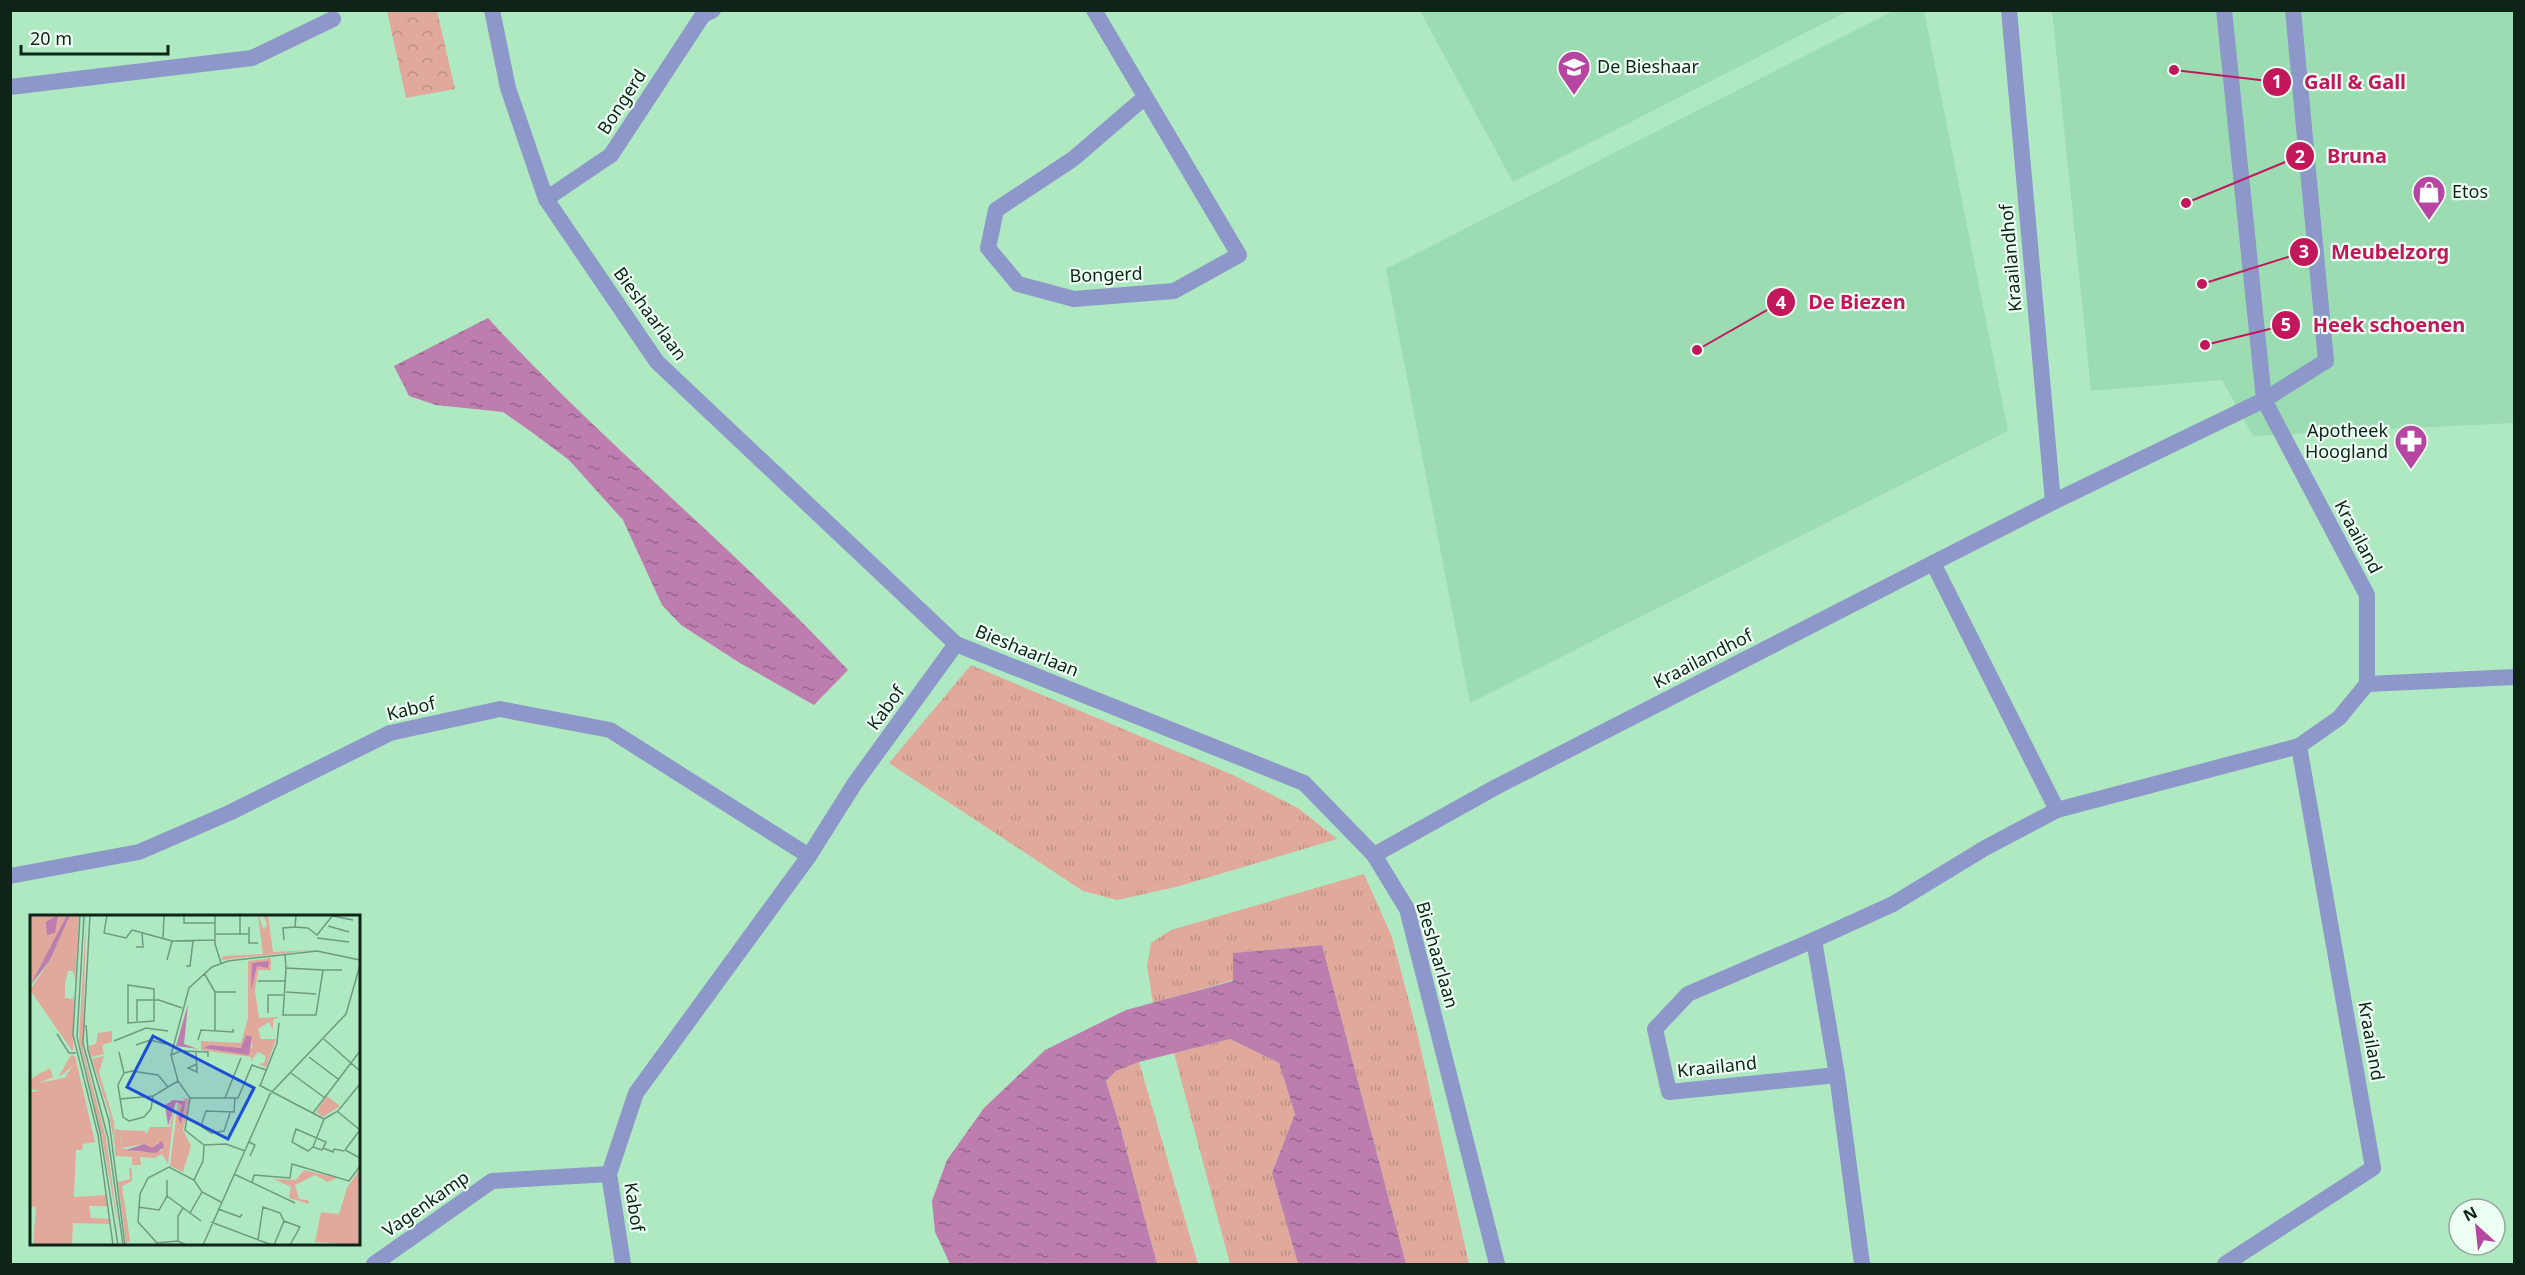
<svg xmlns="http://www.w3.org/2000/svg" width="2525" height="1275" font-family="'Noto Sans',sans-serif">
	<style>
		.built { fill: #9cdcb3 }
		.grass { fill: url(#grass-tufts) }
		.forest { fill: url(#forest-crowns) }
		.water { fill: url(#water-ripples) }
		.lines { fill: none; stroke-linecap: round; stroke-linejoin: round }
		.service { stroke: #8d97c9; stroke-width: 16 }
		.pedestrian { stroke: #8d97c9; stroke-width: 16 }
		.minor { stroke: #8d97c9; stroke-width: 16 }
		.tertiary { stroke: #8d97c9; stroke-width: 16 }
		.labels { text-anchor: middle; stroke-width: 4.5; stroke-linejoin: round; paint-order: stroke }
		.poi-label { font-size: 18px; fill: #0d2417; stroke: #eefff3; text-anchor: start }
		.street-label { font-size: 18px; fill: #0d2417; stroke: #eefff3 }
		.inset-road { fill: none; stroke: #6e9a7e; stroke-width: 1.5 }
		.view { fill: #1d4ed8; fill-opacity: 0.15; stroke: #1d4ed8; stroke-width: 3 }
		.inset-edge { fill: none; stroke: #0d2417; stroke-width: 3 }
		.leader { fill: none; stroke: #c2185b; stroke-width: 2 }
		.callout-dot { fill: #c2185b; stroke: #eefff3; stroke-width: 2 }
		.mark-label { font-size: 18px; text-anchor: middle; font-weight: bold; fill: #fff }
		.callout-label { font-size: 20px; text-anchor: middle; font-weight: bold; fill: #c2185b; stroke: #eefff3; stroke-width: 4.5; stroke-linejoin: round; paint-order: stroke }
	</style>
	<defs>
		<pattern id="grass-tufts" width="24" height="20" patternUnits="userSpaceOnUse" patternTransform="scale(1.5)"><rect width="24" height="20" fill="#e0a99b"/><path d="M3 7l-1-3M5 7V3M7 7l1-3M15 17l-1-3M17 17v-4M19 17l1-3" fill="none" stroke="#bf9185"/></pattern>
		<pattern id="forest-crowns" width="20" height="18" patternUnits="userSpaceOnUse" patternTransform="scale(1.5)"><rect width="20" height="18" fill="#e0a99b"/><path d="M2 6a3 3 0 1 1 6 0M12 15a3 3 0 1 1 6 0" fill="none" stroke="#bf9185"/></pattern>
		<pattern id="water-ripples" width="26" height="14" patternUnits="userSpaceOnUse" patternTransform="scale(1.5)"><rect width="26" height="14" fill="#bd7dae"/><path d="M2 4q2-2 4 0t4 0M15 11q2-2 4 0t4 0" fill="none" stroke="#98668d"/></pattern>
	</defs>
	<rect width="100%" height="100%" fill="#afe9c2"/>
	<g class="built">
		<path d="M 1420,11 L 1848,11 L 1513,182 Z"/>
		<path d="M 1893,11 L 1924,11 L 2008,431 L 1470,703 L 1386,269 Z"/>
		<path d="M 2052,11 L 2514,11 L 2514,423 L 2253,436 L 2222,380 L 2091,391 Z"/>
	</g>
	<g class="grass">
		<path d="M 971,665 L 1233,775 L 1298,808 L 1337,839 L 1176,887 L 1117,900 L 1083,891 L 889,763 Z"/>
		<path d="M 1364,874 L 1392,937 L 1417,1032 L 1469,1264 L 1406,1264 L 1322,945 L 1234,953 L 1233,980 L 1153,1003 L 1147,966 L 1151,943 L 1171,930 Z"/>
		<path d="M 1230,1039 L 1279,1063 L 1295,1114 L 1272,1173 L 1298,1264 L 1230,1264 L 1174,1053 Z"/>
		<path d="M 1139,1062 L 1198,1264 L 1157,1264 L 1121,1130 L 1106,1081 L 1116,1071 Z"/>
	</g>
	<path class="forest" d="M 387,11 L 437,11 L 455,89 L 406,98 Z"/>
	<g class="water">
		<path d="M 488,318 C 601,442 734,547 848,670 L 814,705 L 740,663 L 681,625 L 662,605 L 623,520 L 569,460 L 533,433 L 503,412 L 436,405 L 409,396 L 394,366 Z"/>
		<path d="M 1322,945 L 1406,1264 L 1298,1264 L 1272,1173 L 1295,1114 L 1279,1063 L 1230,1039 L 1139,1062 L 1116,1071 L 1106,1081 L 1121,1130 L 1157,1264 L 950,1264 L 935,1232 L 932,1201 L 947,1160 L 984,1108 L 1045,1050 L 1126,1010 L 1233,981 L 1233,953 Z"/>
	</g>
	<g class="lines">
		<path class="service" d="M 2367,684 L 2514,677"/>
		<path class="pedestrian" d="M 2224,10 L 2264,400"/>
		<g class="minor">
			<path d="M 1094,10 L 1239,255 L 1174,291 L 1074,299 L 1018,284 L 988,248 L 996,210 L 1073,159 L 1144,98"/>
			<path d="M 2009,10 L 2053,502"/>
			<path d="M 10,87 L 252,58 L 333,19"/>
			<path d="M 546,199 L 611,155 L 703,15 L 713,10"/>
			<path d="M 1933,563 L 2057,810"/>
			<path d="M 1374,855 L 1496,787 L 1933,563 L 2053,502 L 2264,400 L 2326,361 L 2293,10"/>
			<path d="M 10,876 L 139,852 L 229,813 L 390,733 L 500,709 L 610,730 L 809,856"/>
			<path d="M 1814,940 L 1688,994 L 1655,1029 L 1669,1092 L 1837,1075"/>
			<path d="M 374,1264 L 492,1181 L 609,1174"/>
			<path d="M 623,1264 L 609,1174 L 636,1093 L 809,856 L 855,783 L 956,644"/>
			<path d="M 1862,1264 L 1837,1075 L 1814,940 L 1893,904 L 1985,848 L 2057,810 L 2299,746 L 2339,718 L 2367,684 L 2367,595 L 2264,400"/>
			<path d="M 2225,1264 L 2373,1168 L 2299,746"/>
		</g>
		<path class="tertiary" d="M 492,10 L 508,88 L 546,199 L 657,362 L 956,644 L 1304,783 L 1374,855 L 1407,909 L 1497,1264"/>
	</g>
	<defs>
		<symbol id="school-pin" viewBox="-11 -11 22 30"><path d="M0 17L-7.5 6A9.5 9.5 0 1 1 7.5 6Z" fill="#b746a2" stroke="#eefff3"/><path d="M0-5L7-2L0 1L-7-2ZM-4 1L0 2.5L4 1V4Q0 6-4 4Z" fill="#fff"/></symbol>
		<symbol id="shop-pin" viewBox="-11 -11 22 30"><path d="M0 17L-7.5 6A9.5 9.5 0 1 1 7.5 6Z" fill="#b746a2" stroke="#eefff3"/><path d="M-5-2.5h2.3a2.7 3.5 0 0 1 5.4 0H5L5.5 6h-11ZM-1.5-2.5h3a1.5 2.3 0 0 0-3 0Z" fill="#fff"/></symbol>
		<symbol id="pharmacy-pin" viewBox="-11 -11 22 30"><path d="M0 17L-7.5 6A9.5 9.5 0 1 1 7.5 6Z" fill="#b746a2" stroke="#eefff3"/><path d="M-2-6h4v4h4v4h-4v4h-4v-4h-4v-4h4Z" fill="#fff"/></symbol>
	</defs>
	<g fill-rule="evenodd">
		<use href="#school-pin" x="1555" y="48" width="38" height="52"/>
		<use href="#shop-pin" x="2410" y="173" width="38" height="52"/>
		<use href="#pharmacy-pin" x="2392" y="422" width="38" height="52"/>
	</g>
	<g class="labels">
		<g class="poi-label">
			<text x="1597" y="73">De Bieshaar</text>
			<text x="2452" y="198">Etos</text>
			<text x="2388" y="437" text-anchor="end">Apotheek<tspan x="2388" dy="21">Hoogland</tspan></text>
		</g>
		<g class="street-label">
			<text transform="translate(622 102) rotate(-57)" y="6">Bongerd</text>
			<text transform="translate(2011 258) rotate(-95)" y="6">Kraailandhof</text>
			<text transform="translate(1106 275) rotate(-2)" y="6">Bongerd</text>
			<text transform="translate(650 314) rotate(54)" y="6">Bieshaarlaan</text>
			<text transform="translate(2358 537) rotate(62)" y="6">Kraailand</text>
			<text transform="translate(1027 651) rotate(22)" y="6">Bieshaarlaan</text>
			<text transform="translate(1703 659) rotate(-27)" y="6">Kraailandhof</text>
			<text transform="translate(886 708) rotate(-54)" y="6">Kabof</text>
			<text transform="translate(411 709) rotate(-14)" y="6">Kabof</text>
			<text transform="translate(1437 955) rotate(74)" y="6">Bieshaarlaan</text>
			<text transform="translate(2371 1041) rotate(80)" y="6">Kraailand</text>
			<text transform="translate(1717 1067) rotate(-6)" y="6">Kraailand</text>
			<text transform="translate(426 1204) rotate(-35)" y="6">Vagenkamp</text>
			<text transform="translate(634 1207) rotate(81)" y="6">Kabof</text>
		</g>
	</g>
	<g transform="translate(30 915)">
		<rect width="330" height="330" fill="#afe9c2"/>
		<path d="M 0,0 L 37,0 L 8,60 L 0,68 ZM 40,0 L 49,0 L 45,65 L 43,56 L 38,56 L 35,68 L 35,83 L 43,84 L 44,77 L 43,137 L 0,75 L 20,45 ZM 56,0 L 53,134 L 76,223 L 89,317 L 72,222 L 49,125 ZM 228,0 L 234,15 L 237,9 L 233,0 L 238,0 L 243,37 L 284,35 L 191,45 L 193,41 L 233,39 ZM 241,43 L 241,55 L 228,55 L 225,76 L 229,103 L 249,102 L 243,105 L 243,115 L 239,107 L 228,114 L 231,124 L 246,124 L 236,152 L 229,149 L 234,148 L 236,141 L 228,137 L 221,146 L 221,142 L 171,135 L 171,126 L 211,128 L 218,103 L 218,46 ZM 216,120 L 222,122 L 222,132 L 215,139 L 173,133 L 180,130 L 211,133 ZM 82,116 L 82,127 L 72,130 L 74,139 L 61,142 L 58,131 L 66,129 L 68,118 ZM 41,140 L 45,141 L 65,227 L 53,229 L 52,235 L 46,235 L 44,282 L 76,280 L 77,291 L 59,291 L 61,303 L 79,304 L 80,309 L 43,308 L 42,330 L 3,330 L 6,292 L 0,291 L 0,174 L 2,177 L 11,175 L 2,175 L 0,164 L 20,153 L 23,162 L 9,168 L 43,161 L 35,162 L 43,150 L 32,160 L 29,161 ZM 297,181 L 310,191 L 293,202 L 286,197 ZM 150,182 L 160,184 L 153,215 L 161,231 L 153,257 L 140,251 L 148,187 L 152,190 L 151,209 L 156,186 ZM 145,187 L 138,249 L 132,239 L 125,243 L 110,242 L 111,250 L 102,250 L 102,242 L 108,237 L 132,236 L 129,227 L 122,234 L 114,229 L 91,233 L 90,215 L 115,216 L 116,219 L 120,212 L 140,212 Z" fill="#e0a99b" fill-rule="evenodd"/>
		<path d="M 74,141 L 69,157 L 84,207 L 85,233 L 79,198 L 62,144 ZM 85,214 L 90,215 L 91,233 L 108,237 L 105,242 L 85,241 ZM 99,253 L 102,254 L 102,266 L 92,271 L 100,326 L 96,328 L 88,267 L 100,264 ZM 274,255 L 307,263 L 298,267 L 285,260 L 265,270 L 269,284 L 278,285 L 279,289 L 259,283 L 261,272 L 244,264 L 266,265 Z" fill="#e0a99b"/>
		<path d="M 330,254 L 330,330 L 285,327 L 291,297 L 309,299 L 317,273 Z" fill="#e0a99b"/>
		<path d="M 28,0 L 25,18 L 17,20 L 16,7 ZM 37,0 L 40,0 L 20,45 L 0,71 ZM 239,46 L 238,53 L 227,51 L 221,75 L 222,48 ZM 158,89 L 154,129 L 168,134 L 146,131 ZM 216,120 L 222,122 L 219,140 L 173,133 L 180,130 L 211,133 ZM 143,185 L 156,186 L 151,209 L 148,203 L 152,190 L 146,187 L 138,211 L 135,190 ZM 132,226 L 134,232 L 126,238 L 96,235 L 114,229 L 122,233 Z" fill="#bd7dae"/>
		<path class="inset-road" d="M 50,0 L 43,120 L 68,220 L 83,330M 54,0 L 47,122 L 70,217 L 88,330M 60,0 L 53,128 L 78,223 L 93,330M 77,0 L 74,18 L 96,23 L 102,15M 154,0 L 154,8 L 185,8M 185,0 L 185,29 L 191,48M 210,0 L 210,19M 266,0 L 265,12 L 278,13 L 287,20 L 303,0M 303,1 L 323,5M 298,11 L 319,17M 219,12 L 219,28 L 228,28M 102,15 L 142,26 L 185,25M 185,19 L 219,19M 133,23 L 134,0M 287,23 L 319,27M 254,25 L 253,13 L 265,12M 106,32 L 113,32 L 112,17M 255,40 L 256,53 L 293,55 L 286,100 L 253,100 L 256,53M 137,45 L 142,26M 156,51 L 160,51 L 163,26M 293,55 L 312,55M 174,58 L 185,77 L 185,115M 228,66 L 256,66M 98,70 L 124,74 L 124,106 L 98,108 ZM 185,77 L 206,77M 256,77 L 286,79M 238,98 L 238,80 L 253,80M 107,106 L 107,85 L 129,85 L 152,93M 56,110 L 58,135 L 79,206 L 95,330M 27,119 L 39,138 L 46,138M 294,124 L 330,156M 168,125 L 171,115 L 203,117 L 203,114M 84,126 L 116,113 L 138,116M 106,130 L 120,125 L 136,129M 89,137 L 94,158M 166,137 L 167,157 L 158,153 L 167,149M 141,140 L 151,136 L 178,137 L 178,142M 279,142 L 308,164M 261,158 L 295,183M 229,170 L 294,204M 230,171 L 247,128 L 249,108M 138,172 L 128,160 L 102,156 L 94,158 L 88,170 L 93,202 L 99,206 L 114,202 L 121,194 L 123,181 L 148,166M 160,183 L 208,183 L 222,150 L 236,155M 195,183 L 211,143M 90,184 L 123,181M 308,197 L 330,215M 200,198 L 194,216 L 181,218 L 171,211 L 176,196 L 204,197 L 205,183M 283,198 L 330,136M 294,204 L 308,196 L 330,169M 266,214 L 296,227 L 292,235 L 283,232 L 278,236 L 262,227 ZM 330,215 L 315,235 L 330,243M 219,227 L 225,230 L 220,241M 283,232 L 294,204M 293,233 L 303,237 L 304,234 L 314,236M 215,236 L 196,229 L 174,230 L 155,215 L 160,183 L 148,166 L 141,140 L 159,73 L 182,52 L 198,46 L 287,36 L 330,45M 204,259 L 265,288M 164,265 L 173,246 L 174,231M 222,267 L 224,260 L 260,263 L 262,249 L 319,266 L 330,251M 137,281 L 171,306M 108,292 L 129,295 L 137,281 L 137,265M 188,294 L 210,302 L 212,299M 160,298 L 172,277M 254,306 L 270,312 L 260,330M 181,307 L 242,330M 228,325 L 233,292 L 250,298 L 254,306 L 244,330M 148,326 L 148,301 L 153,293M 156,330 L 148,326 L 127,328 L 108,307 L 110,279 L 118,263 L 139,252 L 164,265 L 172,277 L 191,287M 173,330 L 240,179 L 316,99 L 330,50"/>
		<path class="view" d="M 123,121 L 224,173 L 198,224 L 97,172 Z"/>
		<rect width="330" height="330" class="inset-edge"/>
	</g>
	<path class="leader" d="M2174 70L2277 82M2186 203L2300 156M2202 284L2304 252M1697 350L1781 302M2205 345L2286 325"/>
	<g class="callout-dot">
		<circle cx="2174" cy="70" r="6"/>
		<circle cx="2186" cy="203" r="6"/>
		<circle cx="2202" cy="284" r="6"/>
		<circle cx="1697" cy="350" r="6"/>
		<circle cx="2205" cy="345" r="6"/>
		<circle cx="2277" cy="82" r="15"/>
		<circle cx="2300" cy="156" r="15"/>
		<circle cx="2304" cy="252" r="15"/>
		<circle cx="1781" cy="302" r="15"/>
		<circle cx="2286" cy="325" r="15"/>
	</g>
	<g class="mark-label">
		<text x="2277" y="88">1</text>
		<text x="2300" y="163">2</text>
		<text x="2304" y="258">3</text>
		<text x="1781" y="309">4</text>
		<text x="2286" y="331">5</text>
	</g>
	<g class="callout-label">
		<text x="2355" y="89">Gall &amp; Gall</text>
		<text x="2357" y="163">Bruna</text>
		<text x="2390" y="259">Meubelzorg</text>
		<text x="1857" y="309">De Biezen</text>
		<text x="2389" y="332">Heek schoenen</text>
	</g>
	<rect width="2525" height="1275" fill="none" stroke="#0d2417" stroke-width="24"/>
	<g transform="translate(2477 1227) rotate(333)"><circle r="28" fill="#eefff3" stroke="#94a79b" stroke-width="1.5"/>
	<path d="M0-4.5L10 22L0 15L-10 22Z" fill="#b746a2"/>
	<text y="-9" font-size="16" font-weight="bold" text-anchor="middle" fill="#0d2417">N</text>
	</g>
	<path d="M21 45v9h147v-9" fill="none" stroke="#0d2417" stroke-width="3"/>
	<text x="30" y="45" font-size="18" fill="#0d2417" stroke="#eefff3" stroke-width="4.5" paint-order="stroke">20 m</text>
</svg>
